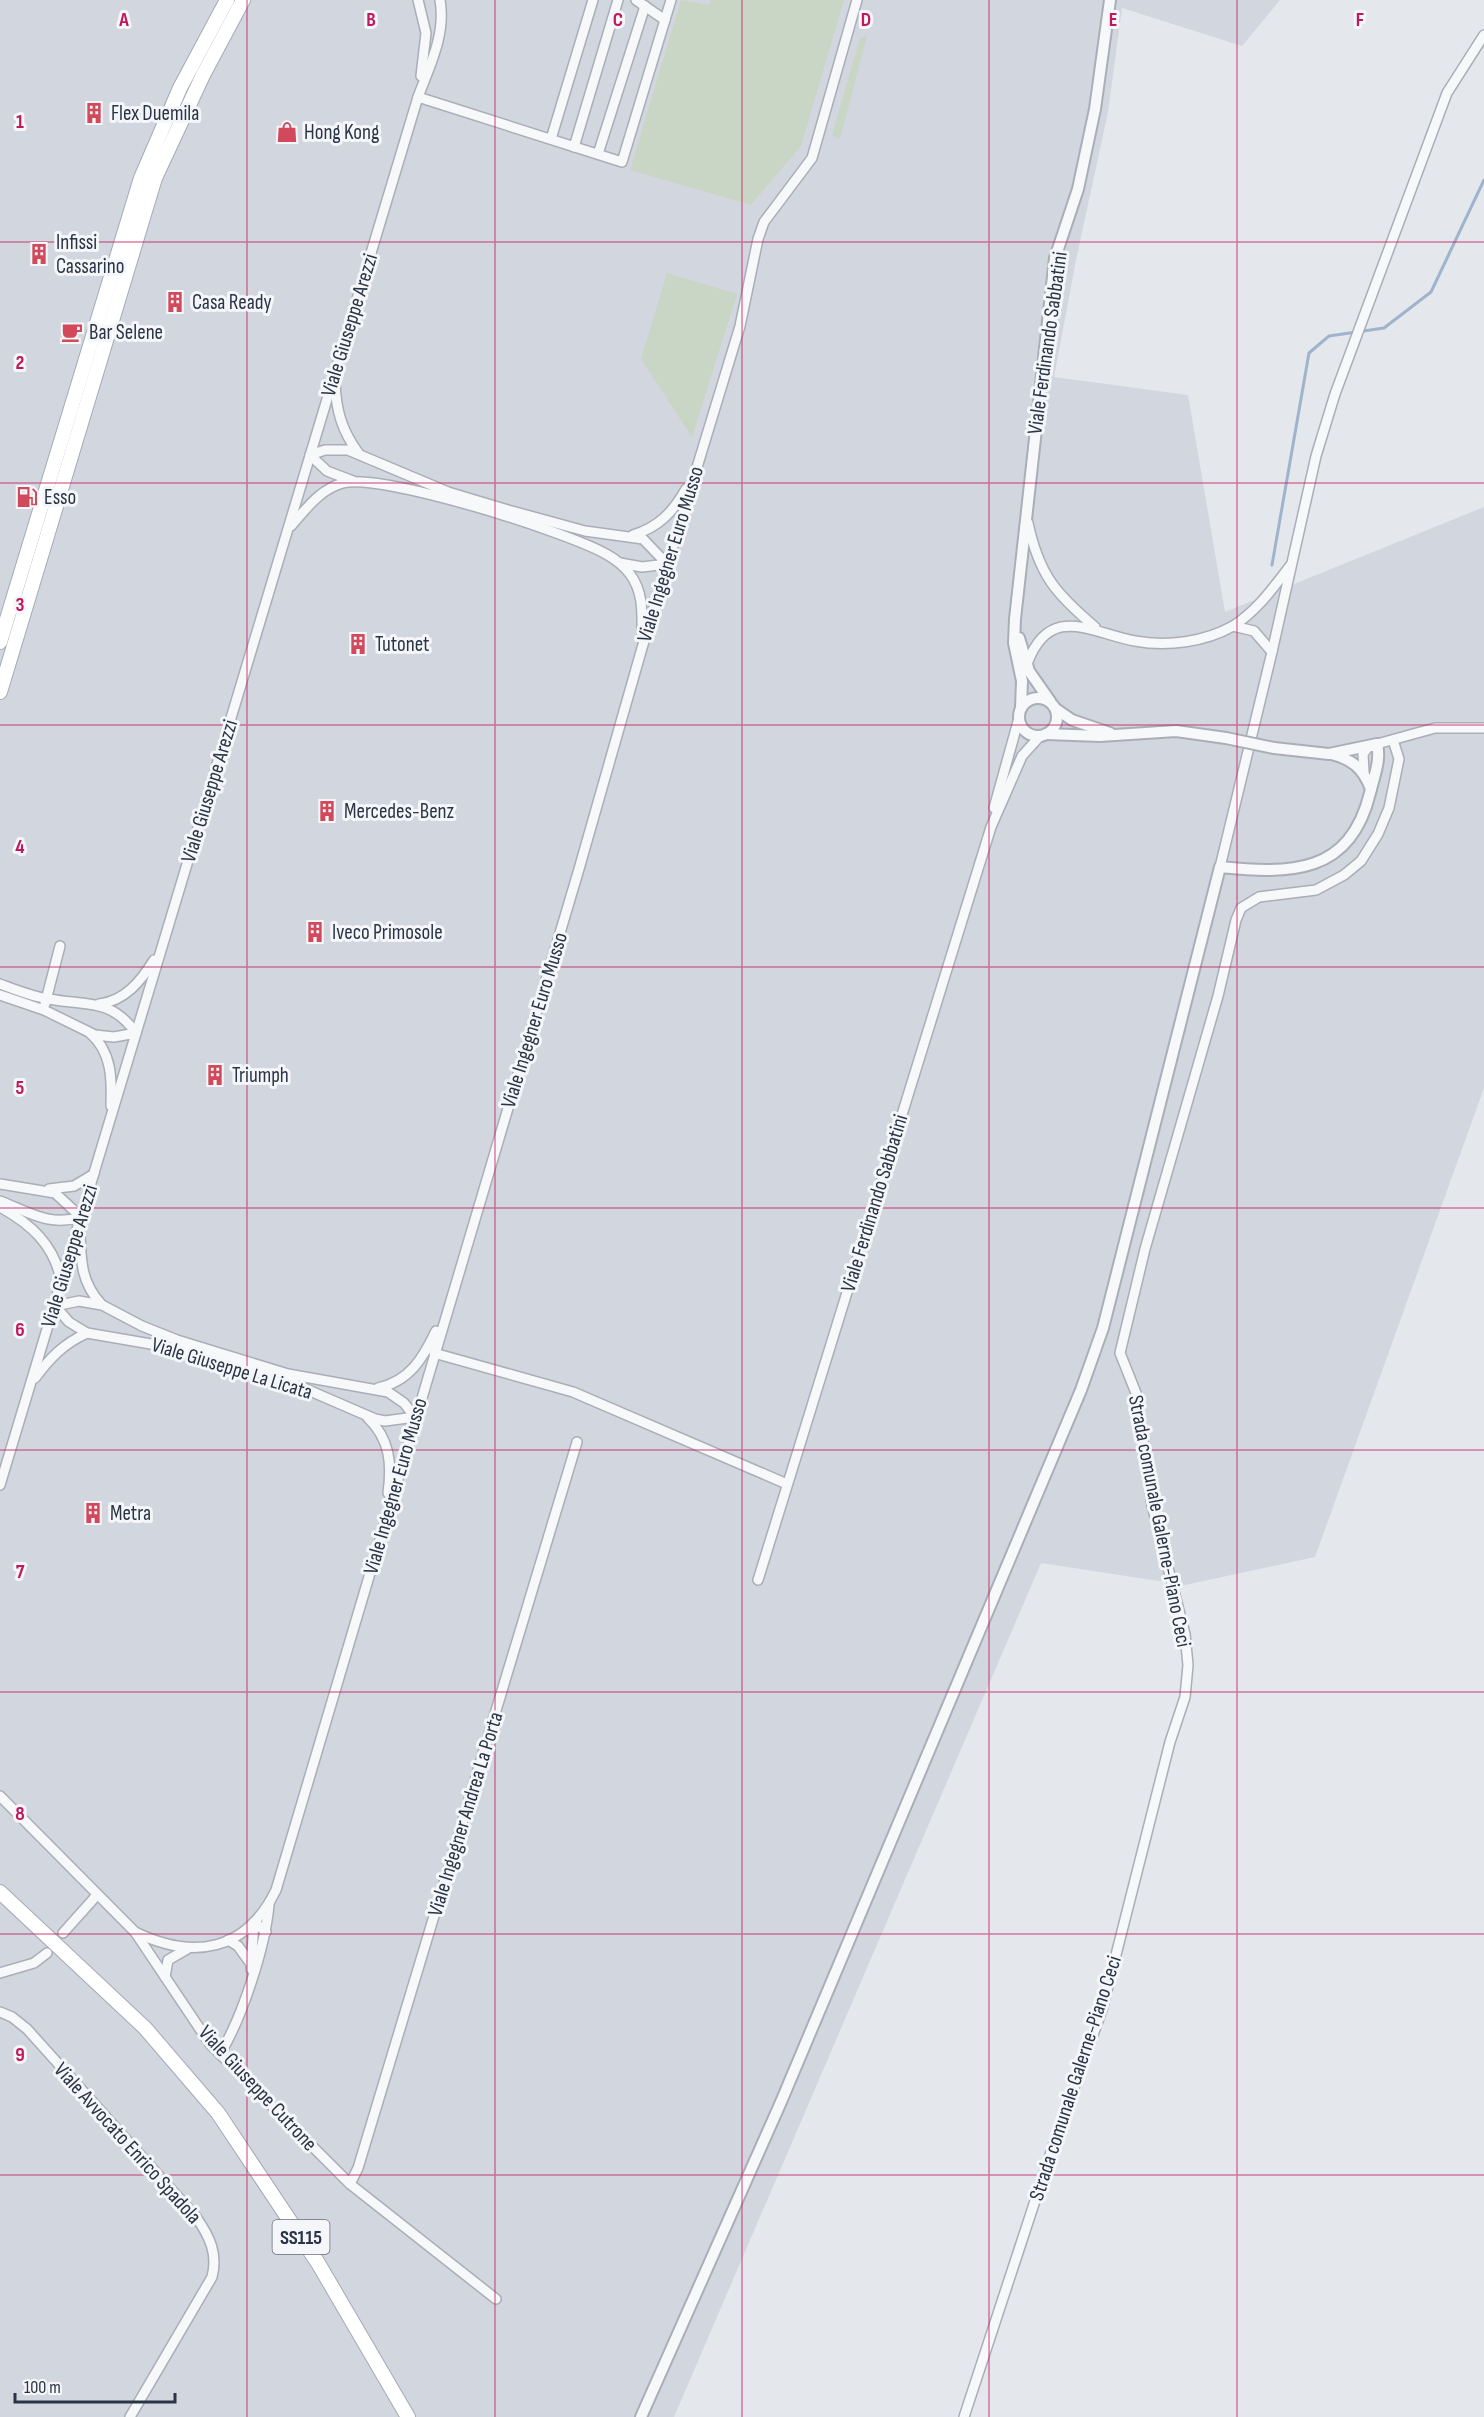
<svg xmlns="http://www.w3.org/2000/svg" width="1484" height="2417" font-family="'Sofia Sans Condensed',sans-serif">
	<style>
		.built { fill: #d2d6de }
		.green { fill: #c9d6c5 }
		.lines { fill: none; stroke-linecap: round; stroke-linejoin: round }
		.stream { stroke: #9fb4cc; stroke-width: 3 }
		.minor-casing { stroke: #a9aeb7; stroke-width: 12 }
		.tertiary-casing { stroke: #a9aeb7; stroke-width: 14 }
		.primary-casing { stroke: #a3abb8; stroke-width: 16 }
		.minor { stroke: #f7f8fa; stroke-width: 9 }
		.tertiary { stroke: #f7f8fa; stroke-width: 10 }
		.primary { stroke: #fff; stroke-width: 14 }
		.tertiary-bridge-casing { stroke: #a9aeb7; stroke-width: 14; stroke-linecap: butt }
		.tertiary-bridge { stroke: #f7f8fa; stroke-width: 10 }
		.grid { fill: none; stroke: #c2185b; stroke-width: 1.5; stroke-opacity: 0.55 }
		.labels { text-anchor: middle; stroke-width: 6; stroke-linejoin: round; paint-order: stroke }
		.shield { fill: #f4f6f9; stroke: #676e7b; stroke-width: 1.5 }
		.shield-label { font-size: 20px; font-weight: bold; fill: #2b3445 }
		.poi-label { font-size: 21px; fill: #2b3445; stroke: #f4f6f9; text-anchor: start }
		.street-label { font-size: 21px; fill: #2b3445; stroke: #f4f6f9 }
		.grid-label { font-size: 20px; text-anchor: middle; font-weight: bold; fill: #c2185b; stroke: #f4f6f9; stroke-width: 6; stroke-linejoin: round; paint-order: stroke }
	</style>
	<rect width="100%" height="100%" fill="#e4e7ec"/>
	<path class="built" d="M 0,0 L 1280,0 L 1242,46 L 1122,8 L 1108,112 L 1076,260 L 1054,377 L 1188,395 L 1225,612 L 1484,507 L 1484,1088 L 1315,1557 L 1185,1585 L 1041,1563 L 674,2417 L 0,2417 Z"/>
	<g class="green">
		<path d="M 681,0 L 709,5 L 711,0 L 844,0 L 801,146 L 751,205 L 630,170 Z"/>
		<path d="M 867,36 L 840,139 L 832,135 L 860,38 Z"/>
		<path d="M 667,273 L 737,294 L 692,437 L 641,359 Z"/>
	</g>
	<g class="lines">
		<path class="stream" d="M 1272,565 L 1309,353 L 1329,336 L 1384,328 L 1431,292 L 1484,180"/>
		<defs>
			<g id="minor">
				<path d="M 418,0 L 426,33 L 421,76"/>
				<path d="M 636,0 L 665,20"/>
				<path d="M 418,97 L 622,162 L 671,0"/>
				<path d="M 551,139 L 593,0"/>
				<path d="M 574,147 L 618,0"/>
				<path d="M 598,154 L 645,6"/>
				<path d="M 335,382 C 336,411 342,431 359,454"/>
				<path d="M 353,481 L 327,471 L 310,455 L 325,450 L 348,450 L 448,492 L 508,510 L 585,531 L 643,539 L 667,564 L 642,567 L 620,563"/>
				<path d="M 1028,523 C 1039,575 1056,594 1095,627"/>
				<path d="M 291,526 C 306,509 320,489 343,483 C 383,473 567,532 606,554 C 615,559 624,566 630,574 C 644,593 642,614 642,636"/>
				<path d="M 633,535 C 659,527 673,512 686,489"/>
				<path d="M 1233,626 L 1254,631 L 1272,652"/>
				<path d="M 1027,664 C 1050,602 1091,633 1135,641 C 1167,647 1205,642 1233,626 C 1257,611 1273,588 1290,566"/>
				<path d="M 1377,744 L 1435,728 L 1484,728"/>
				<path d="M 1364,772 L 1363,754 L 1369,746"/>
				<path d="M 994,808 L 1019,718"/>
				<path d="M 1220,867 L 1272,652 L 1316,456 L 1335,394 L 1447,93 L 1484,35"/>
				<path d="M 0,984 C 16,990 33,997 49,999 C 87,1006 111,998 136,1033 L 114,1037 L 95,1035 L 44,1010 L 0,995"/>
				<path d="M 45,1004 L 60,946"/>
				<path d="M 99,1004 C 125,1001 141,981 154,960"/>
				<path d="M 90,1033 C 112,1052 112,1079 111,1106"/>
				<path d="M 0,1184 L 55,1193 L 81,1217 C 49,1227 29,1212 0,1201"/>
				<path d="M 49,1189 L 74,1186 L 94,1174"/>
				<path d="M 0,1207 C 31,1224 54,1245 61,1280"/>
				<path d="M 80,1233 C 81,1261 81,1282 101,1304"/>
				<path d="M 79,1301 L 102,1305 L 142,1326 L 177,1340 L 288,1374 L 388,1392 L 404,1403 L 415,1417 L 385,1421 L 375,1419 L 285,1380 L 174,1348 L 87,1333 L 69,1322 L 55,1306 Z"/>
				<path d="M 434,1353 L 573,1392 L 787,1484"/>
				<path d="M 35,1378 C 50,1358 63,1344 87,1333"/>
				<path d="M 378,1388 C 410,1381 423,1358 436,1331"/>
				<path d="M 368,1418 C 390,1439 392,1464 388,1493"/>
				<path d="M 0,1485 L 418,97 C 430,65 446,34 440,0"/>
				<path d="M 758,1580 L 991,827 L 1022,756 L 1040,736"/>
				<path d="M 0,1796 L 135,1932 L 210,2044 L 350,2184 L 496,2299"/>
				<path d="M 135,1932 C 193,1960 246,1952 276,1890 L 579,869 L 642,648 L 740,326 L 758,239 L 764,222 L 812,158 L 857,0"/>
				<path d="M 63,1933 L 97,1895"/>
				<path d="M 228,1940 L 238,1946 L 251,1964"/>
				<path d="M 251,1969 L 254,1922 L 266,1932"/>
				<path d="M 0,1973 L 34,1963 L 47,1953"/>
				<path d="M 165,1977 L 168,1960 L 187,1949"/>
				<path d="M 0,2012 L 12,2017 L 27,2029 L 196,2217 C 210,2237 218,2254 212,2277 L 130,2417"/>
				<path d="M 220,2054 C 242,2018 265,1948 269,1905"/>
				<path d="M 350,2184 L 358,2168 L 577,1442"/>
				<path d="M 964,2417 L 1053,2146 L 1102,2010 L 1170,1742 L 1185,1697 L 1188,1665 L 1185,1634 L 1152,1505 L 1136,1393 L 1120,1353 L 1145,1249 L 1218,996 L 1236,920 L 1241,908 L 1259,897 L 1316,890 L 1344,875 L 1361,861 L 1378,834 L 1389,808 L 1399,759 L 1393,740"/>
			</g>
			<g id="tertiary">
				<path d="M 1019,638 L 1029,671 L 1050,701"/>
				<circle cx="1038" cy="717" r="19"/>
				<path d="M 1021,708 L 1022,681 L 1014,643 L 1015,619 L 1055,258 L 1078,189 L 1095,109 L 1110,0"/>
				<path d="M 1056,709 L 1072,720 L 1110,733"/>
				<path d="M 1046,734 L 1100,736 L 1176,731 L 1226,738"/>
				<path d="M 1331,754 C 1352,759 1363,768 1371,789"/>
				<path d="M 641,2417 L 781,2102 L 1081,1390 L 1103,1328 L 1220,867 C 1290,874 1350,875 1370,793 C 1374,776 1381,761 1377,744 L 1329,754 L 1274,748"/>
			</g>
			<g id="primary">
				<path d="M 0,642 L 141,178 L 180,88 L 227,0"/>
				<path d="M 0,692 L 155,178 L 203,75 L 243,0"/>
				<path d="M 0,1892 L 145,2028 L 218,2113 L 318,2263 L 408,2417"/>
			</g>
		</defs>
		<use href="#minor" class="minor-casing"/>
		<use href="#tertiary" class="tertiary-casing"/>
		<use href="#primary" class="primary-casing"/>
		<use href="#minor" class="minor"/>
		<use href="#tertiary" class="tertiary"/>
		<use href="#primary" class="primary"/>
		<defs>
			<path id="tertiary-bridge" d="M 1226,738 L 1274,748"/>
		</defs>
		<use href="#tertiary-bridge" class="tertiary-bridge-casing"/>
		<use href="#tertiary-bridge" class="tertiary-bridge"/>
	</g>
	<path class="grid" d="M 247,0 L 247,2417M 495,0 L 495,2417M 742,0 L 742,2417M 989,0 L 989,2417M 1237,0 L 1237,2417M 0,242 L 1484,242M 0,483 L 1484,483M 0,725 L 1484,725M 0,967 L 1484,967M 0,1208 L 1484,1208M 0,1450 L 1484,1450M 0,1692 L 1484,1692M 0,1934 L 1484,1934M 0,2175 L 1484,2175"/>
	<defs>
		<symbol id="building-bare" viewBox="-9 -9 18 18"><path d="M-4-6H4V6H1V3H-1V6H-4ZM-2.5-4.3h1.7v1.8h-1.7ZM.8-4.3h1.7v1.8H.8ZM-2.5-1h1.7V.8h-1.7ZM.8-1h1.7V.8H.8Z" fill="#d1495b" stroke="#f4f6f9" stroke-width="2.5" paint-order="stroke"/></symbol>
		<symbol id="shop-bare" viewBox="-9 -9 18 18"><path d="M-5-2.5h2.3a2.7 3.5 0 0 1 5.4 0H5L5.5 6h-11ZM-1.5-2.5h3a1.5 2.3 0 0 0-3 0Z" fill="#d1495b" stroke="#f4f6f9" stroke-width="2.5" paint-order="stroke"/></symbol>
		<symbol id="cafe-bare" viewBox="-9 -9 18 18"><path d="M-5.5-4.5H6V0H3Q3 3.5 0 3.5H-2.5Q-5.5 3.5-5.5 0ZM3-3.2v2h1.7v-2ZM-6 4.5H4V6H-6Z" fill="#d1495b" stroke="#f4f6f9" stroke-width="2.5" paint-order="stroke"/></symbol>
		<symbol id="fuel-bare" viewBox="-9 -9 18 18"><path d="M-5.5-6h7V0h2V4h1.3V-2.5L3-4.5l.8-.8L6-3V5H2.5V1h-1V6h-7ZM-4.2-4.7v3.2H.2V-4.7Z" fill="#d1495b" stroke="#f4f6f9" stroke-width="2.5" paint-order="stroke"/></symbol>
	</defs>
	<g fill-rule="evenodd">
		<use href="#building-bare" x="79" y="98" width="30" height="30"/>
		<use href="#shop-bare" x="272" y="117" width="30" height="30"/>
		<use href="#building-bare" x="24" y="239" width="30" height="30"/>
		<use href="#building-bare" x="160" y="287" width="30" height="30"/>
		<use href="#cafe-bare" x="57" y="317" width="30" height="30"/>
		<use href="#fuel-bare" x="12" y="482" width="30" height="30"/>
		<use href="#building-bare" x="343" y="629" width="30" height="30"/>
		<use href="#building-bare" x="312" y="796" width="30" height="30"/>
		<use href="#building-bare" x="300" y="917" width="30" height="30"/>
		<use href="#building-bare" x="200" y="1060" width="30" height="30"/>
		<use href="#building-bare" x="78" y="1498" width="30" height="30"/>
	</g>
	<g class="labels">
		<rect class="shield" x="272.5" y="2220" width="57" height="34" rx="4.5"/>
		<g class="shield-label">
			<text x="301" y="2244">SS115</text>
		</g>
		<g class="poi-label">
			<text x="111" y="120">Flex Duemila</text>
			<text x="304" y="139">Hong Kong</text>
			<text x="56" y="249">Infissi<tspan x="56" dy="24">Cassarino</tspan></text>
			<text x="192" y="309">Casa Ready</text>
			<text x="89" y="339">Bar Selene</text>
			<text x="44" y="504">Esso</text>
			<text x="375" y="651">Tutonet</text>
			<text x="344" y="818">Mercedes-Benz</text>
			<text x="332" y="939">Iveco Primosole</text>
			<text x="232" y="1082">Triumph</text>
			<text x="110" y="1520">Metra</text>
		</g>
		<g class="street-label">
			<text transform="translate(349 325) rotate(-73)" y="7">Viale Giuseppe Arezzi</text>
			<text transform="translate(1047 343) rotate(-82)" y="7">Viale Ferdinando Sabbatini</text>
			<text transform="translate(670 554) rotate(-73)" y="7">Viale Ingegner Euro Musso</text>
			<text transform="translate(209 791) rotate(-73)" y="7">Viale Giuseppe Arezzi</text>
			<text transform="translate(534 1020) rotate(-73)" y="7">Viale Ingegner Euro Musso</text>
			<text transform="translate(874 1203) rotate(-73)" y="7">Viale Ferdinando Sabbatini</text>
			<text transform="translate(69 1256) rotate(-73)" y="7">Viale Giuseppe Arezzi</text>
			<text transform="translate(232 1368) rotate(17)" y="7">Viale Giuseppe La Licata</text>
			<text transform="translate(395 1486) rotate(-74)" y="7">Viale Ingegner Euro Musso</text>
			<text transform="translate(1160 1521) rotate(79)" y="7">Strada comunale Galerne-Piano Ceci</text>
			<text transform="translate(465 1814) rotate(-73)" y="7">Viale Ingegner Andrea La Porta</text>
			<text transform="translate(1075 2078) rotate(-72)" y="7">Strada comunale Galerne-Piano Ceci</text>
			<text transform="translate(258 2088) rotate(47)" y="7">Viale Giuseppe Cutrone</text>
			<text transform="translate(128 2143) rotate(48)" y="7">Viale Avvocato Enrico Spadola</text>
		</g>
	</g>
	<g class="grid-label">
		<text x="124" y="26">A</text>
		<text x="371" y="26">B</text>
		<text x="618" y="26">C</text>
		<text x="866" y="26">D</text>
		<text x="1113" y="26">E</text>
		<text x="1360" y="26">F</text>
		<text x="20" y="128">1</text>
		<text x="20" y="369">2</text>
		<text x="20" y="611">3</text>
		<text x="20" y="853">4</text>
		<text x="20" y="1094">5</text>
		<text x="20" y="1336">6</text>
		<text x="20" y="1578">7</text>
		<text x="20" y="1820">8</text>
		<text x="20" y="2061">9</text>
	</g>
	<path d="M15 2393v9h160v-9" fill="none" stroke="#2b3445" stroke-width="3"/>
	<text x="24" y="2393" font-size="18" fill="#2b3445" stroke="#f4f6f9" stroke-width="4.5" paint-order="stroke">100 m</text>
</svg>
